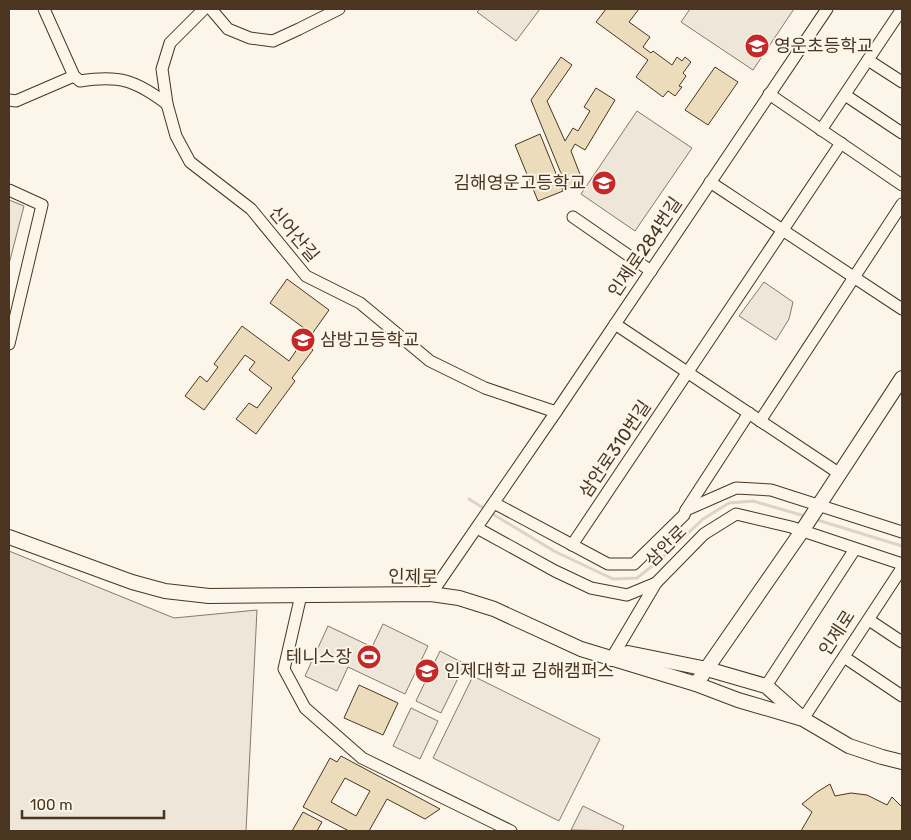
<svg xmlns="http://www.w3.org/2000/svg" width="911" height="840" font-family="Rubik,'Noto Sans KR',sans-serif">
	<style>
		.green { fill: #ede6d9; stroke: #887966 }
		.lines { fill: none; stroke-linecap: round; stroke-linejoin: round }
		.stream { stroke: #dcd4c6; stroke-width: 3 }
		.building { fill: #ecdcbc; stroke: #4a3520; fill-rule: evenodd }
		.minor-casing { stroke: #4a3520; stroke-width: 13 }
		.major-casing { stroke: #4a3520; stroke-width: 16 }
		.minor { stroke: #fbf6e9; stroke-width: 11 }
		.major { stroke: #fbf6e9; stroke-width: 14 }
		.labels { text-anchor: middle; stroke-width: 4; stroke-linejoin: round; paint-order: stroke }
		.poi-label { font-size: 18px; fill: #4a3520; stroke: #fbf6e9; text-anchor: start }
		.street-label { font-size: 18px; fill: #4a3520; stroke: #fbf6e9 }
	</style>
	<rect width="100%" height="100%" fill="#fbf6e9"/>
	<g class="green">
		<path d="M 480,9 L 540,9 L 516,41 L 477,12 Z"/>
		<path d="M 690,9 L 794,9 L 753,70 L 681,22 Z"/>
		<path d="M 637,111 L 692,148 L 635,231 L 581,194 Z"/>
		<path d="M 9,200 L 24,206 L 9,264 Z"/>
		<path d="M 764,282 L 793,302 L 789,319 L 776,340 L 739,316 Z"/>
		<path d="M 9,551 L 174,618 L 257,610 L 246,831 L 9,831 Z"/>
		<path d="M 383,624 L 428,646 L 405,694 L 348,667 L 337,691 L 305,676 L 328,626 L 372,647 Z"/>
		<path d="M 440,651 L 465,664 L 441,713 L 416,701 Z"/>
		<path d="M 473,676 L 600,739 L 559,821 L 433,758 Z"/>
		<path d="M 411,708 L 438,721 L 420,759 L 393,746 Z"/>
		<path d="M 583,806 L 624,826 L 622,831 L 571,830 Z"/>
	</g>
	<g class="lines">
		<g class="stream">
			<path d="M 469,499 L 485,509"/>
			<path d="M 491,513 L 554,551 L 613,579 L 637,578 L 661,559 L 703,519 L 729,503 L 753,501 L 808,517"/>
			<path d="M 814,519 L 902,546"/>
		</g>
	</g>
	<g class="building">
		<path d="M 606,9 L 639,9 L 629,22 L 650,37 L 643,47 L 651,53 L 653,51 L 672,65 L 677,57 L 682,61 L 685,57 L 691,62 L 683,73 L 686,76 L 679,86 L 682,87 L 675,96 L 668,91 L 663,97 L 636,77 L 648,60 L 596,22 Z"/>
		<path d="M 561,57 L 572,65 L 547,101 L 565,141 L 573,128 L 578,131 L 590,111 L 584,107 L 596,88 L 615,100 L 585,150 L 575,144 L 571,151 L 583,182 L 567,188 L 531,100 Z"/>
		<path d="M 715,67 L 738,82 L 708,125 L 685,110 Z"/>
		<path d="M 540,134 L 563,191 L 538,201 L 515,145 Z"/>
		<path d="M 287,279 L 329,310 L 312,334 L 270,303 Z"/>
		<path d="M 242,326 L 289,361 L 302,342 L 313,350 L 292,378 L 295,381 L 256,434 L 236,419 L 249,403 L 257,408 L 272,388 L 249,370 L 255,362 L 245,355 L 204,410 L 185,396 L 200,376 L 207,382 L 218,367 L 214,364 Z"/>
		<path d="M 359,685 L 398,703 L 383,735 L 344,718 Z"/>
		<path d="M 341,756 L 440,809 L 425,819 L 387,799 L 369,831 L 349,831 L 303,807 L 330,758 L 337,762 ZM 345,778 L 370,791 L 356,816 L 331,802 Z"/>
		<path d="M 830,784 L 835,796 L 851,793 L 867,795 L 887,805 L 892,797 L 902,807 L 902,831 L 801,831 L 812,812 L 802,804 L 817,792 Z"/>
		<path d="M 303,812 L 322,822 L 317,831 L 292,831 Z"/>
	</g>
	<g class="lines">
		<defs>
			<g id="minor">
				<path d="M 44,9 L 74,76 L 80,81 C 120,75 135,80 167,104"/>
				<path d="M 204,9 L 170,43 L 162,69 L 167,104 L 176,136 L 190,162 L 251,209 L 306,276 L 360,303 L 430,361 L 485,388 L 556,412"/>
				<path d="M 211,9 L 228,29 L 250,38 L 273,41 L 299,29 L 339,9"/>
				<path d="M 868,60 L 902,82"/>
				<path d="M 769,94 L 902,185"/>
				<path d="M 845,95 L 902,133"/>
				<path d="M 9,100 L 16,101 L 74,76"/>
				<path d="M 821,130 L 902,9"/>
				<path d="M 710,182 L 902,309"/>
				<path d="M 9,190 L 42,205 L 9,344"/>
				<path d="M 573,217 L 651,271"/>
				<path d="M 615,324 L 840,474"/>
				<path d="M 760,421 L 902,204"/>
				<path d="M 494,503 L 608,564 L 634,564 L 684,515 L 686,510 L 736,488 L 771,490 L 902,532"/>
				<path d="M 686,510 L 749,413"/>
				<path d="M 477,528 L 555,571 L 591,588 L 627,595 L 656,583 L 704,534 L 736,514 L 791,527 L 902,564"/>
				<path d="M 572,545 L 841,143"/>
				<path d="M 431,594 L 556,412 L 827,9"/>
				<path d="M 301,595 L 284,669 L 305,708 L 362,758 L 511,831"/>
				<path d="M 869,620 L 902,642"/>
				<path d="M 844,657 L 902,696"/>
				<path d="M 611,659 L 656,583"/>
				<path d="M 766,686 L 855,549"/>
				<path d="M 803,719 L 902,568"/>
			</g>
			<g id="major">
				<path d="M 9,537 L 132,582 L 165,591 L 209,596 L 431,594 L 459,598 L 494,609 L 581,649 L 696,684 L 738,700 L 803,719 L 849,746 L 882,757 L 902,762"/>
				<path d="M 611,659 L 628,653 L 707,669 L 766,686 L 801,717"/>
				<path d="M 696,684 L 802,531 L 902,378"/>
			</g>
		</defs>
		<use href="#minor" class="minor-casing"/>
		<use href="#major" class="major-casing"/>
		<use href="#minor" class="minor"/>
		<use href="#major" class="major"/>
	</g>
	<defs>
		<symbol id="school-disc" viewBox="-11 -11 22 22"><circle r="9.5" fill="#c62828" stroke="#fbf6e9"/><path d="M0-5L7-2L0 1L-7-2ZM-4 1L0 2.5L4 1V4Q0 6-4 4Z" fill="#fff"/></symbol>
		<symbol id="stadium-disc" viewBox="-11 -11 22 22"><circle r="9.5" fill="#c62828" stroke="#fbf6e9"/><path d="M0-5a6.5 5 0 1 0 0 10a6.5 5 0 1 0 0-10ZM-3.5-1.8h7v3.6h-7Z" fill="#fff"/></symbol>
		<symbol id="university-disc" viewBox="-11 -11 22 22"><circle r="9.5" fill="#c62828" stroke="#fbf6e9"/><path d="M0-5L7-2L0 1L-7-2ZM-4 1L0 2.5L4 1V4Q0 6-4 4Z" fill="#fff"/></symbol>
	</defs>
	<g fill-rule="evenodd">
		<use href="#school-disc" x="743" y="32" width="28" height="28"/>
		<use href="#school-disc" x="590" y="169" width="28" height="28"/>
		<use href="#school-disc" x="289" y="326" width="28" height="28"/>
		<use href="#stadium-disc" x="355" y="643" width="28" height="28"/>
		<use href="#university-disc" x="413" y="657" width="28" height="28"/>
	</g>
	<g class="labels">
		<g class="poi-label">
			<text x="774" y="52">영운초등학교</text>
			<text x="586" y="189" text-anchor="end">김해영운고등학교</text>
			<text x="320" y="346">삼방고등학교</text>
			<text x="352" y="663" text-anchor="end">테니스장</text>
			<text x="444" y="677">인제대학교 김해캠퍼스</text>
		</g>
		<g class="street-label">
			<text transform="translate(294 234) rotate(50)" y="6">신어산길</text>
			<text transform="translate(645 247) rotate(-56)" y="6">인제로284번길</text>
			<text transform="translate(615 449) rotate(-56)" y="6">삼안로310번길</text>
			<text transform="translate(666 546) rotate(-45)" y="6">삼안로</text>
			<text transform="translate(413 577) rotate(1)" y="6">인제로</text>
			<text transform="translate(837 633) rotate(-57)" y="6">인제로</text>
		</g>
	</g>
	<rect width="911" height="840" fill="none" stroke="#4a3520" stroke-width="20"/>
	<path d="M22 810v8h142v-8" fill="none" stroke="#4a3520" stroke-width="2.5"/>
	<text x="30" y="810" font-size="15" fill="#4a3520" stroke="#fbf6e9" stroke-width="4" paint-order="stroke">100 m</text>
</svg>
